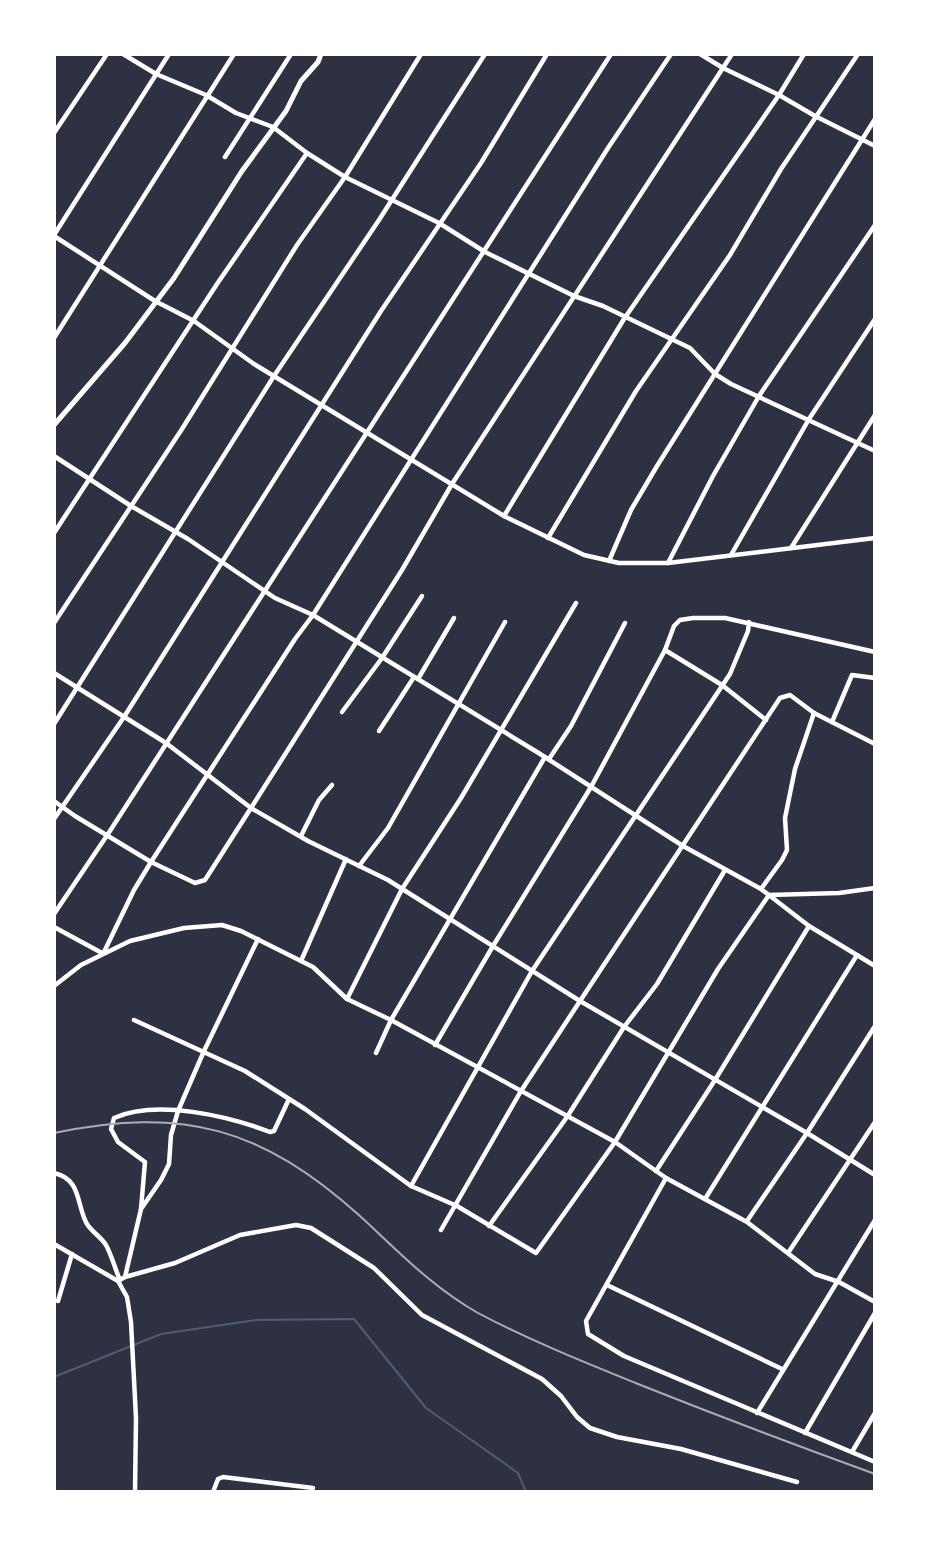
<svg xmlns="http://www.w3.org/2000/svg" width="929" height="1546" font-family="'Source Serif 4',serif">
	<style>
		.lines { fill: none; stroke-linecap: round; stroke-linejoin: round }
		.stream { stroke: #4f5d75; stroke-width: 2 }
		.minor { stroke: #fff; stroke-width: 4.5 }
		.tertiary { stroke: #fff; stroke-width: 5 }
		.rail { stroke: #abadb3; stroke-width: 2 }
	</style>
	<rect width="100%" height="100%" fill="#2d3142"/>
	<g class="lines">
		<path class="stream" d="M 54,1377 L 161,1334 L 256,1320 L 354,1319 L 426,1408 L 518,1473 L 526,1492"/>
		<g class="minor">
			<path d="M 123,54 L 156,74 L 206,95 L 236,113 L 273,127 L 307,153 L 345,177 L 439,223 L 485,252 L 574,296 L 603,306 L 690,348 L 715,374 L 731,384 L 875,451"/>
			<path d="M 700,54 L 723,68 L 779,95 L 815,116 L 875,146"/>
			<path d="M 54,133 L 107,54"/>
			<path d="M 225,157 L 291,54"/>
			<path d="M 54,235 L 169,54"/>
			<path d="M 54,236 L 155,301 L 194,321 L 254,364 L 504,516 L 584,555 L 619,563 L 668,563 L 875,538"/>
			<path d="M 54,338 L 234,54"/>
			<path d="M 54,456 L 131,506 L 188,539 L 275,598 L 313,615 L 537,752 L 683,846 L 761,889 L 809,926 L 875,966"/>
			<path d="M 504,516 L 624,319 L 779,95 L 804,54"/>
			<path d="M 54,533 L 217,284 L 307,153"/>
			<path d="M 548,538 L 636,391 L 730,255 L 781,169 L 858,54"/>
			<path d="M 791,548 L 875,415"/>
			<path d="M 731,555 L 809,419 L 875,319"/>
			<path d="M 609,561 L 631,510 L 657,466 L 875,119"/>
			<path d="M 668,563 L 713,476 L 759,396 L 875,225"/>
			<path d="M 54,623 L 182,429 L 297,245 L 345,177 L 421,54"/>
			<path d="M 665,650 L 722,685 L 766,720"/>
			<path d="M 54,673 L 166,743 L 251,808 L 402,570 L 452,484 L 732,54"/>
			<path d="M 418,679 L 454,618"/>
			<path d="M 342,712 L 382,658 L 422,596"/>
			<path d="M 832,722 L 852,675 L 875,678"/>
			<path d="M 54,724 L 274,376 L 379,220 L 485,54"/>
			<path d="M 379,731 L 414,677"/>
			<path d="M 549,759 L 571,726 L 625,623"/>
			<path d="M 54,801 L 75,816 L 151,862 L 195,883 L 205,880 L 251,808 L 308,841 L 388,880 L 580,1001 L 780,698 L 790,695 L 814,713 L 875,744"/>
			<path d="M 54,819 L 124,717 L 381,311 L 481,163 L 547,54"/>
			<path d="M 301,836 L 319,800 L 332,785"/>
			<path d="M 359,866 L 388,828 L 505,622"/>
			<path d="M 761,889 L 782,860 L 787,850 L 785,818 L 795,769 L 814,713"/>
			<path d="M 54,914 L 108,834 L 611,54"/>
			<path d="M 54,927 L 102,953"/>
			<path d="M 104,952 L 134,890 L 151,862 L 295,639 L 313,615 L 608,148 L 671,54"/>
			<path d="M 301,961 L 346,859"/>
			<path d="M 54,986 L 81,965 L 130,941 L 184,928 L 222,925 L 241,931 L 313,967 L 347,999 L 391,1020 L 615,1142 L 666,1178 L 747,1222 L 815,1274 L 839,1282 L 875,1302"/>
			<path d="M 347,999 L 402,889 L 461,798 L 576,603"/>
			<path d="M 134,1020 L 245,1071 L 305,1109 L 411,1186 L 457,1206 L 536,1253 L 615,1142 L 718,969 L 769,895 L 839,893 L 875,888"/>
			<path d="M 435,1045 L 493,946 L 591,787 L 665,650 L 674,626 L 680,620 L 693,618 L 725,618 L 875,652"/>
			<path d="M 376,1053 L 391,1020 L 545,757"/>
			<path d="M 656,1171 L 715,1080 L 809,926"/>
			<path d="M 54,1173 C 82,1179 76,1205 87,1224 C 92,1232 101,1237 106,1245 C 112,1256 115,1269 120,1280"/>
			<path d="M 666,1178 L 586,1321 L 588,1334 L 624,1356 L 875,1462"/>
			<path d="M 411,1186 L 532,971 L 730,674 L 748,631 L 749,622"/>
			<path d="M 705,1199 L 857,955"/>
			<path d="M 141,1209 L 145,1162 L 118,1142 L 111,1129 L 114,1118 C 157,1099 228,1116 270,1132 L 274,1131 L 289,1099"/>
			<path d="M 747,1221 L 807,1133 L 875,1026"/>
			<path d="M 489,1226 L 567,1117 L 624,1027 L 657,984 L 725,870"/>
			<path d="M 441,1230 L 521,1091 L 580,1001 L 807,1133 L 875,1175"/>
			<path d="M 54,1244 L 118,1281 L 127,1297 L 131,1322 L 136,1418 L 135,1492"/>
			<path d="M 788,1253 L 875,1122"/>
			<path d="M 125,1277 L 141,1209 L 161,1180 L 169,1164 L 171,1135 L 178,1111 L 204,1051 L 258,939"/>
			<path d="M 118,1281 L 125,1277 L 175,1263 L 240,1235 L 296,1225 L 311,1228 L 374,1268 L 422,1315 L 542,1379 L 561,1396 L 577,1417 L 590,1428 L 617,1437 L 681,1449 L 797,1482"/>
			<path d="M 607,1285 L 782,1369"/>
			<path d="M 58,1301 L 72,1254"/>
			<path d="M 757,1413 L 875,1220"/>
			<path d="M 805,1433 L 875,1313"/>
			<path d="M 852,1452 L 875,1413"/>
			<path d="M 213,1492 L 218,1479 L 223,1477 L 313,1488"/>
		</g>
		<path class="tertiary" d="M 54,425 L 125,343 L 174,278 L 242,171 L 286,111 L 301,81 L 318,62 L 321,54"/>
		<path class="rail" d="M 54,1133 C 184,1106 262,1128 360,1216 C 398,1251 433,1288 478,1313 C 529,1340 584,1362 638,1384 C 716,1415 795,1445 875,1474"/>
	</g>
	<rect width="929" height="1546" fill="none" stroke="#ffffff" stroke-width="112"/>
</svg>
